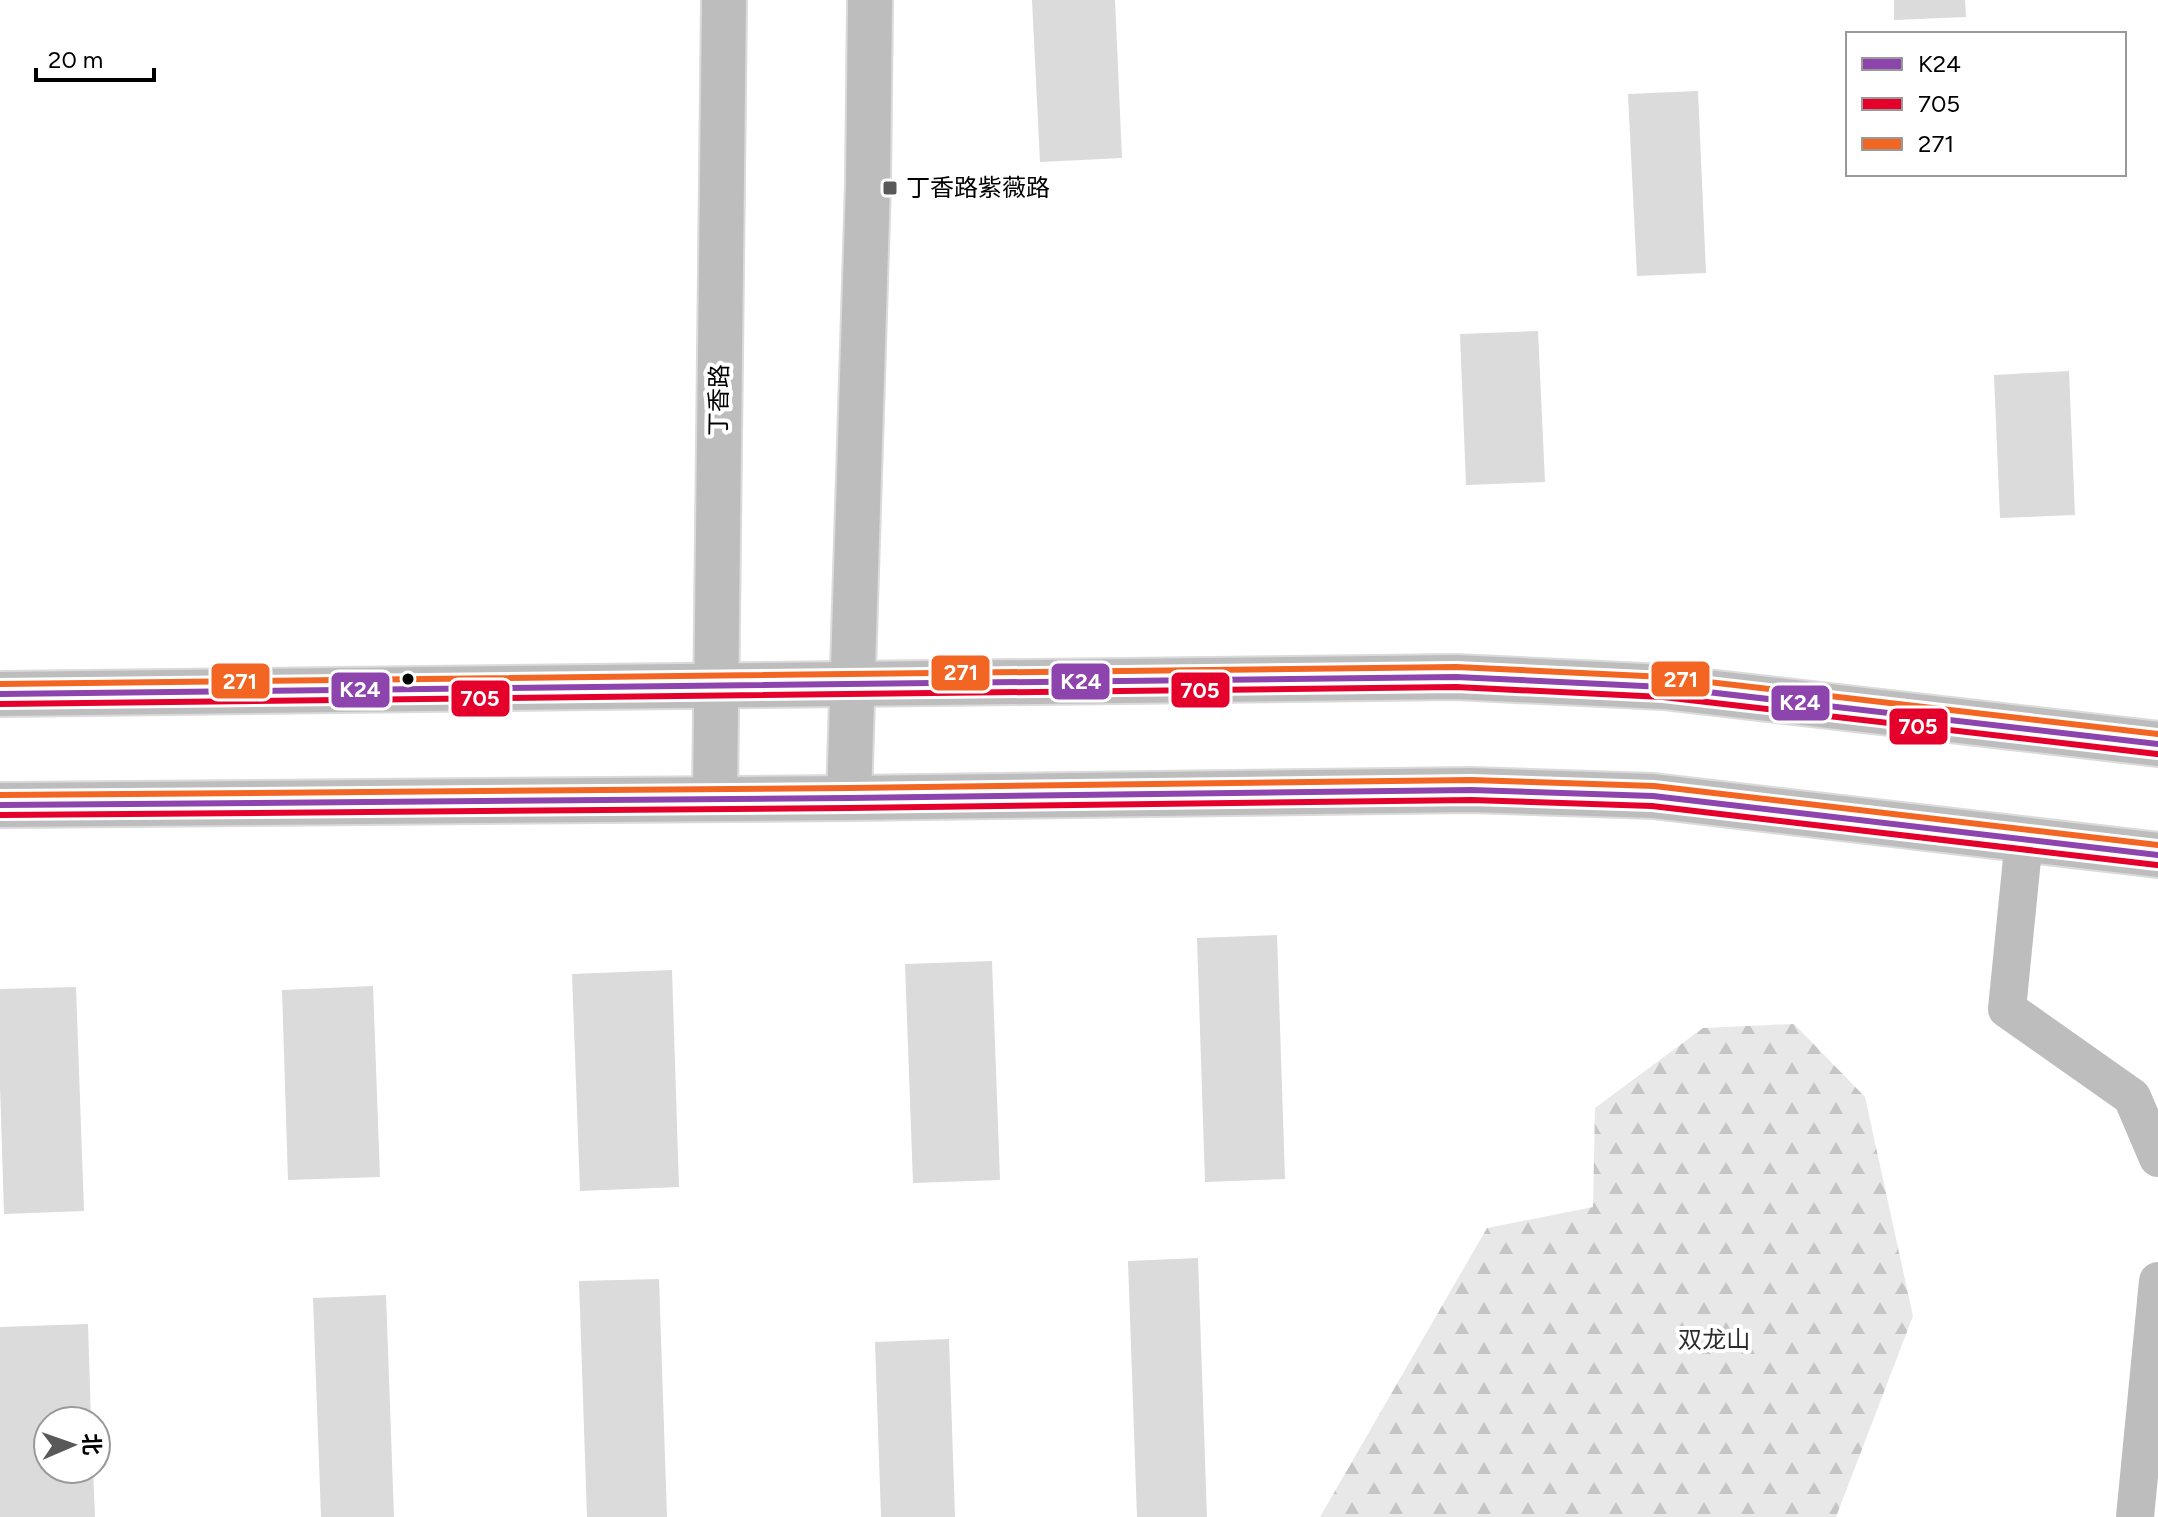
<svg xmlns="http://www.w3.org/2000/svg" width="2158" height="1517" font-family="Figtree,'Noto Sans SC',sans-serif">
	<style>
		.forest { fill: url(#forest-firs) }
		.building { fill: #dbdbdb }
		.lines { fill: none; stroke-linecap: round; stroke-linejoin: round }
		.major-casing { stroke: #dbdbdb; stroke-width: 48 }
		.minor { stroke: #bdbdbd; stroke-width: 38 }
		.major { stroke: #bdbdbd; stroke-width: 44 }
		.bus-1-casing { stroke: #fff; stroke-width: 12 }
		.bus-2-casing { stroke: #fff; stroke-width: 12 }
		.bus-3-casing { stroke: #fff; stroke-width: 12 }
		.bus-1 { stroke: #8e44ad; stroke-width: 6 }
		.bus-2 { stroke: #e4002b; stroke-width: 6 }
		.bus-3 { stroke: #f26522; stroke-width: 6 }
		.poi-dot { fill: #595959; stroke: #fff; stroke-width: 3 }
		.bus-dot { fill: #000; stroke: #fff; stroke-width: 3 }
		.labels { text-anchor: middle; stroke-width: 8; stroke-linejoin: round; paint-order: stroke }
		.poi-label { font-size: 24px; fill: #000; stroke: #fff; text-anchor: start }
		.street-label { font-size: 24px; fill: #000; stroke: #fff }
		.park-label { font-size: 24px; fill: #2c2c2c; stroke: #fff }
		.line-badge { stroke: #fff; stroke-width: 3 }
		.badge-label { font-size: 22px; text-anchor: middle; font-weight: bold; fill: #fff }
	</style>
	<defs>
		<pattern id="forest-firs" width="22" height="20" patternUnits="userSpaceOnUse" patternTransform="scale(2)"><rect width="22" height="20" fill="#e8e8e8"/><path d="M5 1l3.5 6h-7zM16 11l3.5 6h-7z" fill="#c5c5c5"/></pattern>
	</defs>
	<rect width="100%" height="100%" fill="#fff"/>
	<path class="forest" d="M 1794,1024 L 1865,1097 L 1913,1316 L 1836,1517 L 1320,1517 L 1487,1228 L 1593,1207 L 1595,1108 L 1703,1028 Z"/>
	<g class="building">
		<path d="M 1032,0 L 1115,0 L 1122,158 L 1040,162 Z"/>
		<path d="M 1894,0 L 1965,0 L 1966,17 L 1894,20 Z"/>
		<path d="M 1698,91 L 1706,273 L 1637,276 L 1628,94 Z"/>
		<path d="M 1538,331 L 1545,482 L 1466,485 L 1460,334 Z"/>
		<path d="M 2069,371 L 2075,515 L 2000,518 L 1994,375 Z"/>
		<path d="M 1277,935 L 1285,1179 L 1205,1182 L 1197,938 Z"/>
		<path d="M 992,961 L 1000,1180 L 913,1183 L 905,964 Z"/>
		<path d="M 672,970 L 679,1187 L 580,1191 L 572,974 Z"/>
		<path d="M 373,986 L 380,1177 L 288,1180 L 282,990 Z"/>
		<path d="M 76,987 L 84,1211 L 4,1214 L 0,1085 L 0,989 Z"/>
		<path d="M 1198,1258 L 1207,1517 L 1137,1517 L 1128,1261 Z"/>
		<path d="M 659,1279 L 667,1517 L 587,1517 L 579,1281 Z"/>
		<path d="M 386,1295 L 394,1517 L 321,1517 L 313,1298 Z"/>
		<path d="M 88,1324 L 91,1421 L 48,1421 L 48,1469 L 93,1469 L 95,1517 L 0,1517 L 0,1327 Z"/>
		<path d="M 949,1339 L 955,1517 L 881,1517 L 875,1342 Z"/>
	</g>
	<g class="lines">
		<defs>
			<g id="major">
				<path d="M 0,694 L 1456,677 L 1664,687 L 2158,744"/>
				<path d="M 849,798 L 868,184 L 870,0"/>
				<path d="M 715,799 L 724,0"/>
				<path d="M 0,805 L 849,798 L 1471,790 L 1653,796 L 2158,855"/>
			</g>
		</defs>
		<use href="#major" class="major-casing"/>
		<g class="minor">
			<path d="M 2024,839 L 2007,1009 L 2132,1097 L 2158,1158"/>
			<path d="M 2135,1517 L 2158,1281"/>
		</g>
		<use href="#major" class="major"/>
		<defs>
			<g id="bus-1">
				<path d="M 0,694 L 1456,677 L 1664,687 L 2158,744"/>
				<path d="M 0,805 L 849,798 L 1471,790 L 1653,796 L 2158,855"/>
			</g>
			<g id="bus-2">
				<path d="M 0,704 L 1456,687 L 1663,697 L 2157,754"/>
				<path d="M 0,815 L 849,808 L 1471,800 L 1652,806 L 2157,865"/>
			</g>
			<g id="bus-3">
				<path d="M 0,684 L 1456,667 L 1665,677 L 2158,734"/>
				<path d="M 0,795 L 849,788 L 1471,780 L 1654,786 L 2158,845"/>
			</g>
		</defs>
		<use href="#bus-1" class="bus-1-casing"/>
		<use href="#bus-2" class="bus-2-casing"/>
		<use href="#bus-3" class="bus-3-casing"/>
		<use href="#bus-1" class="bus-1"/>
		<use href="#bus-2" class="bus-2"/>
		<use href="#bus-3" class="bus-3"/>
	</g>
	<rect class="poi-dot" x="882" y="180" width="16" height="16" rx="4"/>
	<circle class="bus-dot" cx="408" cy="679" r="7"/>
	<g class="labels">
		<g class="poi-label">
			<text x="906" y="196">丁香路紫薇路</text>
		</g>
		<g class="street-label">
			<text transform="translate(719 400) rotate(-89)" y="8">丁香路</text>
		</g>
		<g class="park-label">
			<text x="1714" y="1348">双龙山</text>
		</g>
	</g>
	<g class="line-badge">
		<rect x="930" y="654" width="61" height="38" rx="8" fill="#f26522"/>
		<rect x="1650" y="660" width="61" height="38" rx="8" fill="#f26522"/>
		<rect x="210" y="662" width="61" height="38" rx="8" fill="#f26522"/>
		<rect x="1050" y="662" width="61" height="39" rx="8" fill="#8e44ad"/>
		<rect x="330" y="671" width="61" height="38" rx="8" fill="#8e44ad"/>
		<rect x="1170" y="671" width="61" height="38" rx="8" fill="#e4002b"/>
		<rect x="450" y="679" width="61" height="39" rx="8" fill="#e4002b"/>
		<rect x="1770" y="684" width="61" height="38" rx="8" fill="#8e44ad"/>
		<rect x="1888" y="707" width="61" height="39" rx="8" fill="#e4002b"/>
	</g>
	<g class="badge-label">
		<text x="961" y="680">271</text>
		<text x="1681" y="687">271</text>
		<text x="240" y="689">271</text>
		<text x="1081" y="689">K24</text>
		<text x="360" y="697">K24</text>
		<text x="1200" y="698">705</text>
		<text x="480" y="706">705</text>
		<text x="1800" y="710">K24</text>
		<text x="1918" y="734">705</text>
	</g>
	<rect x="1846" y="32" width="280" height="144" fill="#ffffff" stroke="#999999" stroke-width="2"/>
	<rect x="1862" y="58" width="40" height="12" fill="#8e44ad" stroke="#999999" stroke-width="2"/>
	<text x="1918" y="72" font-size="24" fill="#000000">K24</text>
	<rect x="1862" y="98" width="40" height="12" fill="#e4002b" stroke="#999999" stroke-width="2"/>
	<text x="1918" y="112" font-size="24" fill="#000000">705</text>
	<rect x="1862" y="138" width="40" height="12" fill="#f26522" stroke="#999999" stroke-width="2"/>
	<text x="1918" y="152" font-size="24" fill="#000000">271</text>
	<g transform="translate(72 1445) rotate(88)"><circle r="38" fill="#ffffff" stroke="#999999" stroke-width="2"/>
	<path d="M0-6L14 30L0 20L-14 30Z" fill="#595959"/>
	<text y="-12" font-size="22" font-weight="bold" text-anchor="middle" fill="#000000">北</text>
	</g>
	<path d="M36 68v12h118v-12" fill="none" stroke="#000000" stroke-width="4"/>
	<text x="48" y="68" font-size="24" fill="#000000" stroke="#ffffff" stroke-width="6" paint-order="stroke">20 m</text>
</svg>
